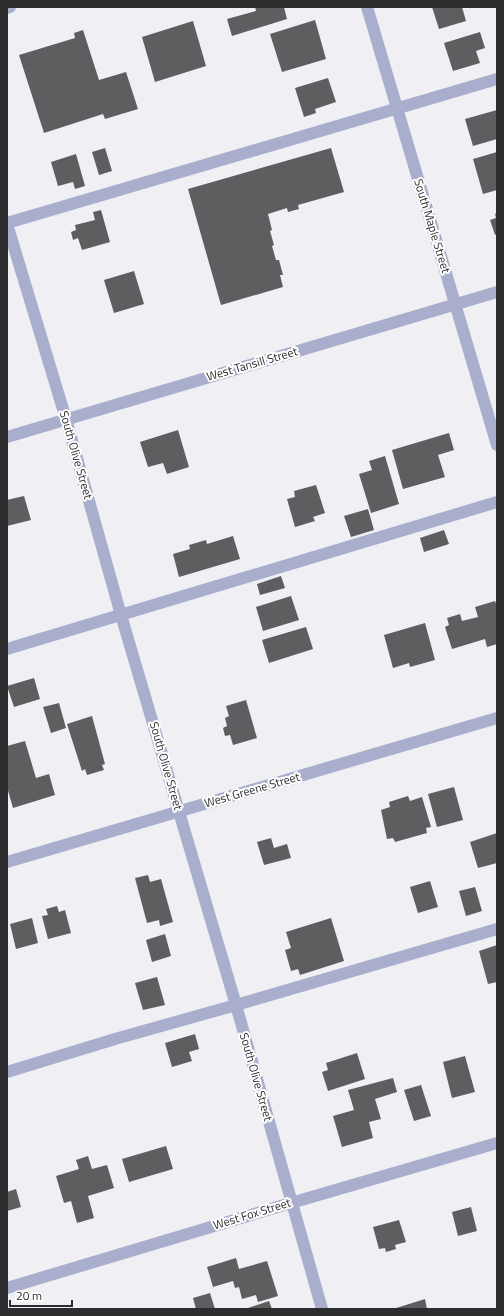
<svg xmlns="http://www.w3.org/2000/svg" width="504" height="1316" font-family="'Titillium Web',sans-serif">
	<style>
		.building { fill: #605d60 }
		.lines { fill: none; stroke-linecap: round; stroke-linejoin: round }
		.minor { stroke: #a9aecd; stroke-width: 12 }
		.labels { text-anchor: middle; stroke-width: 4; stroke-linejoin: round; paint-order: stroke }
		.street-label { font-size: 12px; fill: #2d2d2f; stroke: #fff }
	</style>
	<rect width="100%" height="100%" fill="#efeff4"/>
	<g class="building">
		<path d="M 255,7 L 284,7 L 287,19 L 232,36 L 227,19 L 256,11 Z"/>
		<path d="M 432,7 L 462,7 L 466,21 L 439,29 Z"/>
		<path d="M 315,20 L 326,59 L 282,72 L 270,34 Z"/>
		<path d="M 193,21 L 206,66 L 155,82 L 142,37 Z"/>
		<path d="M 83,30 L 99,80 L 126,72 L 138,109 L 105,119 L 103,114 L 44,133 L 19,55 L 75,38 L 74,33 Z"/>
		<path d="M 480,32 L 485,48 L 476,51 L 480,63 L 453,71 L 444,43 Z"/>
		<path d="M 328,78 L 336,102 L 315,109 L 316,113 L 304,117 L 295,88 Z"/>
		<path d="M 497,110 L 497,139 L 473,146 L 465,119 Z"/>
		<path d="M 105,148 L 112,171 L 99,175 L 92,152 Z"/>
		<path d="M 331,148 L 344,192 L 298,205 L 299,209 L 288,212 L 287,208 L 268,214 L 272,230 L 270,231 L 274,245 L 272,246 L 276,260 L 279,260 L 283,275 L 280,275 L 283,287 L 221,305 L 188,189 Z"/>
		<path d="M 497,152 L 497,190 L 483,194 L 473,159 Z"/>
		<path d="M 76,154 L 85,186 L 75,189 L 73,182 L 58,186 L 51,162 Z"/>
		<path d="M 101,210 L 110,242 L 82,250 L 78,238 L 73,240 L 71,232 L 76,230 L 75,225 L 95,220 L 93,212 Z"/>
		<path d="M 497,213 L 497,234 L 495,235 L 490,220 L 496,218 L 495,214 Z"/>
		<path d="M 134,271 L 144,304 L 114,313 L 104,280 Z"/>
		<path d="M 178,430 L 189,467 L 167,474 L 163,463 L 148,467 L 140,442 Z"/>
		<path d="M 449,433 L 454,450 L 438,455 L 445,477 L 403,489 L 392,450 Z"/>
		<path d="M 385,456 L 399,504 L 371,513 L 359,474 L 372,470 L 369,461 Z"/>
		<path d="M 316,485 L 325,513 L 313,517 L 315,521 L 295,527 L 287,499 L 295,497 L 294,491 Z"/>
		<path d="M 24,496 L 31,520 L 7,526 L 7,500 Z"/>
		<path d="M 368,509 L 374,530 L 351,537 L 344,516 Z"/>
		<path d="M 444,530 L 449,544 L 424,552 L 420,538 Z"/>
		<path d="M 233,536 L 240,559 L 179,577 L 173,554 L 190,549 L 189,545 L 206,540 L 207,544 Z"/>
		<path d="M 281,576 L 285,588 L 260,595 L 257,584 Z"/>
		<path d="M 291,596 L 299,620 L 263,631 L 256,607 Z"/>
		<path d="M 495,601 L 497,606 L 497,644 L 487,647 L 485,639 L 452,649 L 445,627 L 449,625 L 447,618 L 460,614 L 462,621 L 478,617 L 475,607 Z"/>
		<path d="M 425,623 L 435,660 L 410,667 L 409,663 L 393,668 L 384,635 Z"/>
		<path d="M 306,627 L 313,649 L 269,663 L 262,640 Z"/>
		<path d="M 34,678 L 40,699 L 14,707 L 7,686 Z"/>
		<path d="M 246,700 L 257,738 L 233,745 L 230,735 L 225,736 L 223,728 L 227,726 L 225,718 L 229,716 L 226,706 Z"/>
		<path d="M 59,703 L 66,728 L 51,733 L 43,707 Z"/>
		<path d="M 92,716 L 105,764 L 102,765 L 104,770 L 87,775 L 85,769 L 82,771 L 67,724 Z"/>
		<path d="M 25,741 L 36,778 L 49,774 L 55,795 L 13,808 L 7,787 L 7,746 Z"/>
		<path d="M 454,787 L 463,820 L 437,827 L 428,794 Z"/>
		<path d="M 408,796 L 410,801 L 422,797 L 431,827 L 426,828 L 427,833 L 395,842 L 393,838 L 387,839 L 381,810 L 390,807 L 389,802 Z"/>
		<path d="M 497,833 L 497,863 L 478,868 L 470,842 Z"/>
		<path d="M 271,838 L 274,848 L 287,844 L 291,858 L 264,865 L 257,842 Z"/>
		<path d="M 148,875 L 150,882 L 161,879 L 173,922 L 160,926 L 159,920 L 147,923 L 135,878 Z"/>
		<path d="M 430,881 L 438,907 L 418,913 L 410,887 Z"/>
		<path d="M 475,887 L 482,911 L 466,916 L 459,891 Z"/>
		<path d="M 57,906 L 59,912 L 65,910 L 71,933 L 48,939 L 42,916 L 48,915 L 46,909 Z"/>
		<path d="M 32,918 L 38,943 L 16,949 L 10,924 Z"/>
		<path d="M 331,918 L 344,961 L 300,975 L 298,969 L 291,971 L 285,950 L 291,948 L 286,932 Z"/>
		<path d="M 165,934 L 171,956 L 152,962 L 146,940 Z"/>
		<path d="M 497,945 L 497,982 L 488,984 L 479,951 Z"/>
		<path d="M 157,977 L 165,1005 L 143,1010 L 135,983 Z"/>
		<path d="M 195,1034 L 199,1049 L 189,1052 L 192,1061 L 172,1067 L 165,1043 Z"/>
		<path d="M 357,1053 L 365,1079 L 328,1091 L 322,1072 L 328,1070 L 326,1063 Z"/>
		<path d="M 465,1056 L 475,1092 L 452,1098 L 443,1062 Z"/>
		<path d="M 393,1078 L 397,1092 L 375,1099 L 381,1119 L 369,1122 L 373,1138 L 342,1147 L 333,1116 L 354,1110 L 348,1090 Z"/>
		<path d="M 421,1085 L 431,1116 L 414,1121 L 404,1090 Z"/>
		<path d="M 166,1146 L 173,1169 L 129,1182 L 122,1159 Z"/>
		<path d="M 88,1156 L 92,1169 L 107,1165 L 114,1188 L 88,1196 L 94,1218 L 77,1223 L 71,1201 L 64,1203 L 56,1176 L 79,1169 L 76,1160 Z"/>
		<path d="M 16,1189 L 21,1207 L 7,1211 L 7,1192 Z"/>
		<path d="M 471,1207 L 477,1231 L 458,1236 L 452,1212 Z"/>
		<path d="M 399,1220 L 406,1242 L 395,1245 L 396,1249 L 386,1252 L 385,1248 L 379,1249 L 373,1227 Z"/>
		<path d="M 236,1258 L 239,1269 L 267,1261 L 278,1296 L 258,1302 L 256,1295 L 242,1299 L 239,1287 L 235,1288 L 233,1281 L 213,1287 L 207,1267 Z"/>
		<path d="M 210,1293 L 215,1309 L 196,1309 L 193,1298 Z"/>
		<path d="M 425,1299 L 427,1309 L 393,1309 Z"/>
		<path d="M 269,1301 L 272,1309 L 245,1309 Z"/>
	</g>
	<g class="lines">
		<g class="minor">
			<path d="M 367,7 L 497,445"/>
			<path d="M 7,8 L 10,7"/>
			<path d="M 7,223 C 170,174 334,128 497,79"/>
			<path d="M 7,224 L 66,419 L 121,615 L 236,1005 L 322,1309"/>
			<path d="M 7,437 L 497,292"/>
			<path d="M 7,649 L 497,502"/>
			<path d="M 7,862 L 497,718"/>
			<path d="M 7,1072 L 115,1039 L 236,1005 L 497,929"/>
			<path d="M 7,1288 L 291,1203 L 497,1143"/>
		</g>
	</g>
	<g class="labels">
		<g class="street-label">
			<text transform="translate(432 226) rotate(73)" y="4">South Maple Street</text>
			<text transform="translate(252 364) rotate(-16)" y="4">West Tansill Street</text>
			<text transform="translate(76 455) rotate(74)" y="4">South Olive Street</text>
			<text transform="translate(166 766) rotate(74)" y="4">South Olive Street</text>
			<text transform="translate(252 790) rotate(-16)" y="4">West Greene Street</text>
			<text transform="translate(256 1077) rotate(74)" y="4">South Olive Street</text>
			<text transform="translate(252 1214) rotate(-17)" y="4">West Fox Street</text>
		</g>
	</g>
	<rect width="504" height="1316" fill="none" stroke="#2d2d2f" stroke-width="16"/>
	<path d="M10 1300v6h62v-6" fill="none" stroke="#2d2d2f" stroke-width="2"/>
	<text x="16" y="1300" font-size="12" fill="#2d2d2f" stroke="#ffffff" stroke-width="3" paint-order="stroke">20 m</text>
</svg>
